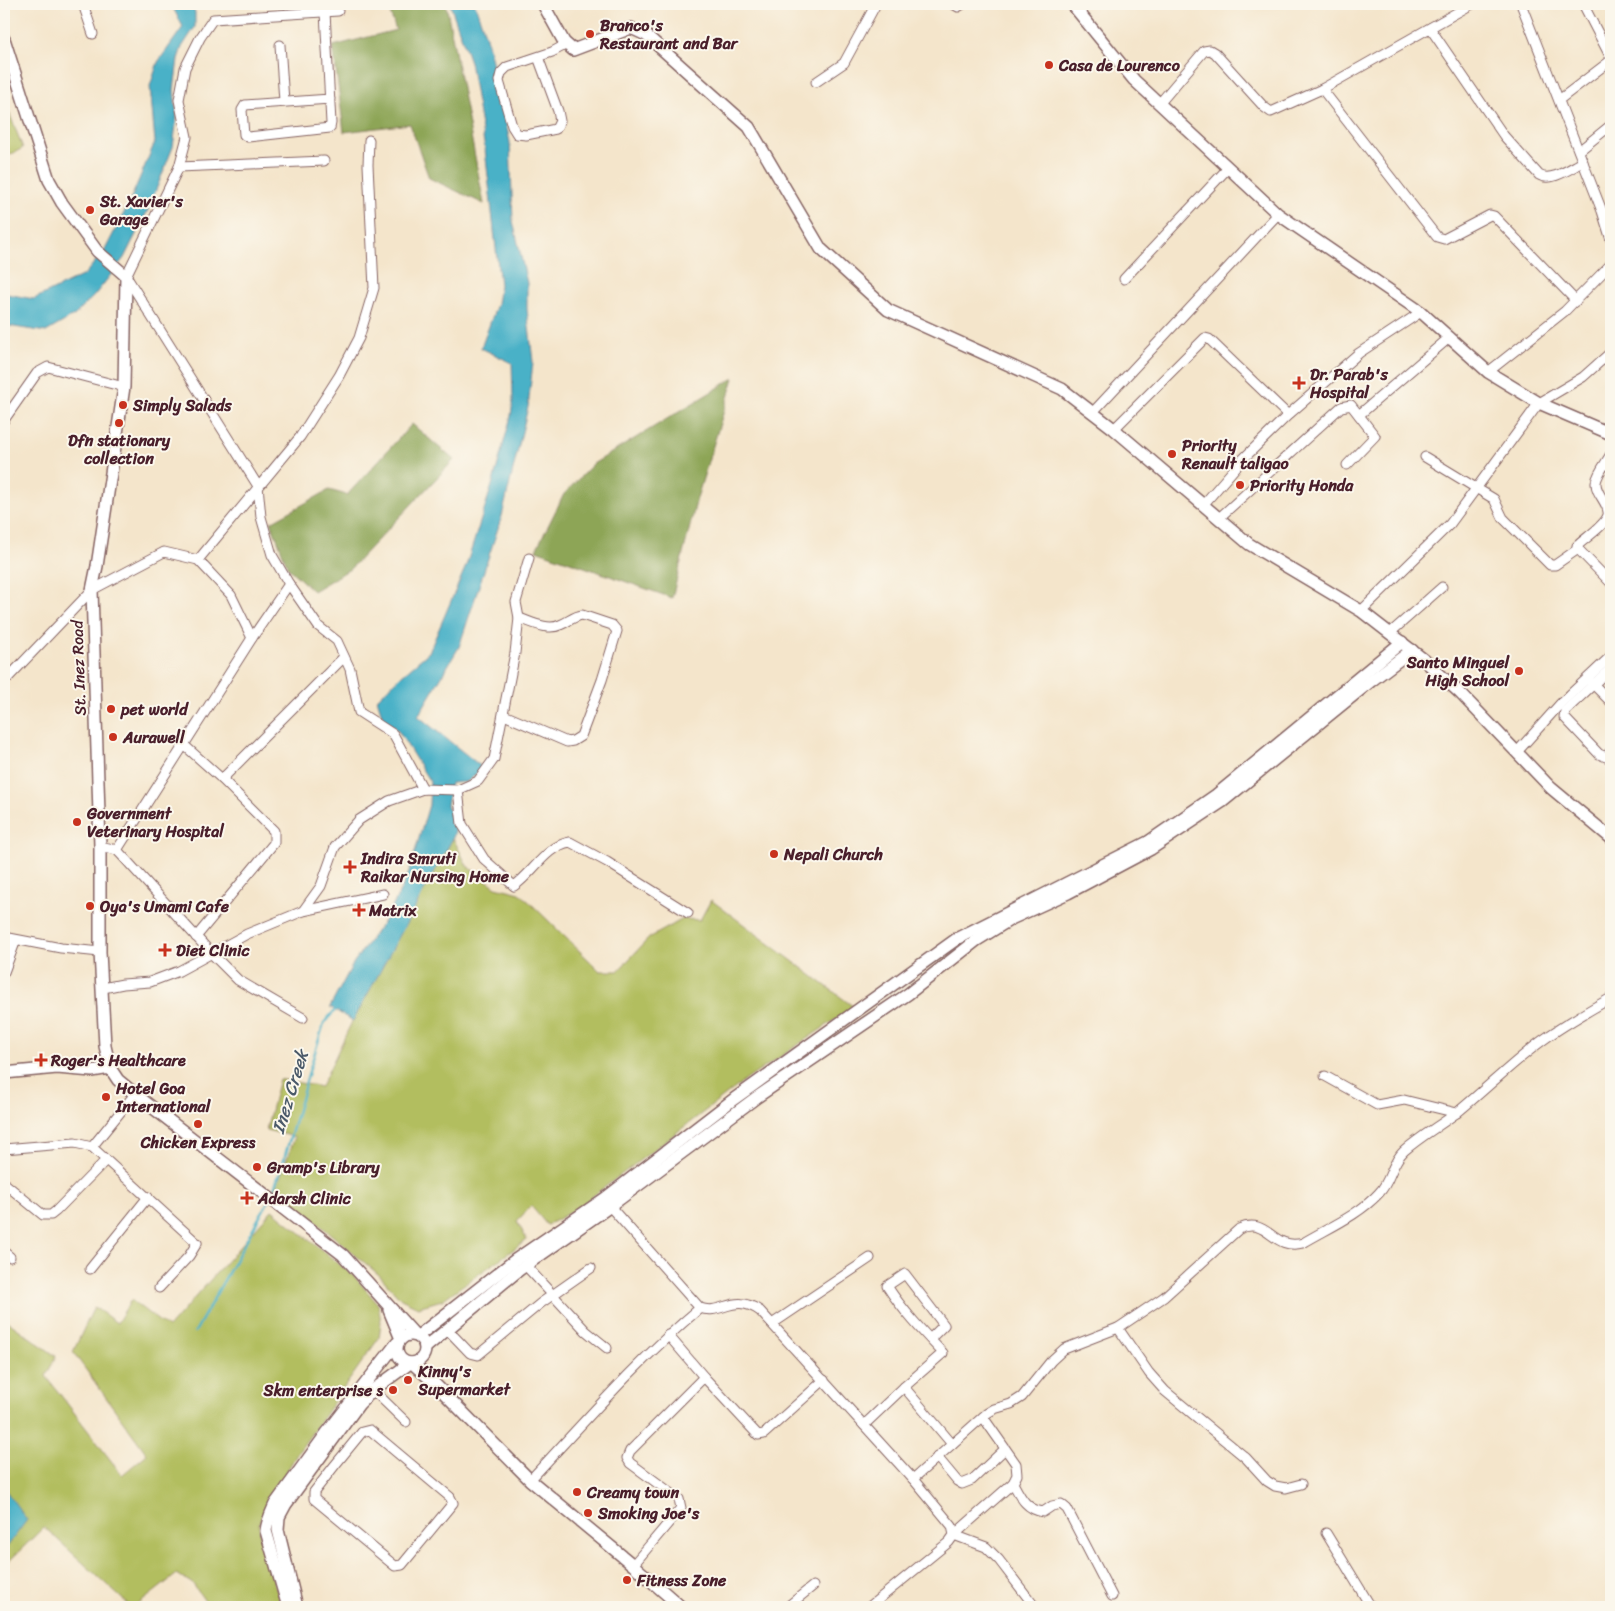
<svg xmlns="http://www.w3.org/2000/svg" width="1615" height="1611" font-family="Sriracha,sans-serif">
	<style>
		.green { fill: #b2be5f; stroke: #7e6e45 }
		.forest { fill: #8da556; stroke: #6c6240 }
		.water { fill: #49b1c7; stroke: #4a6879 }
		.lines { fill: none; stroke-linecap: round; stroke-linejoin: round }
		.stream { stroke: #49b1c7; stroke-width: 2.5 }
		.street-casing { stroke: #866463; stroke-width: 11 }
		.secondary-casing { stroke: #866463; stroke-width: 14 }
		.street { stroke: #fff; stroke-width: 9 }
		.secondary { stroke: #fff; stroke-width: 11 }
		.poi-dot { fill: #c8321e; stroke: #fbf7ec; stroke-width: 2 }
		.labels { text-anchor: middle; stroke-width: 4; stroke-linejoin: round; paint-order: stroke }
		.poi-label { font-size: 16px; font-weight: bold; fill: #4a1f2b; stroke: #fbf7ec; text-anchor: start }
		.street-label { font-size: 16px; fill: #4a1f2b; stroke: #fbf7ec }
		.water-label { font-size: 18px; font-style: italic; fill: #4a5969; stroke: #fbf7ec }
	</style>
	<rect width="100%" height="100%" fill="#fbf7ec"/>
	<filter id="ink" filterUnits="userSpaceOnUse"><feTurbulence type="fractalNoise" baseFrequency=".02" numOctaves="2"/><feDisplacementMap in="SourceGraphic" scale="10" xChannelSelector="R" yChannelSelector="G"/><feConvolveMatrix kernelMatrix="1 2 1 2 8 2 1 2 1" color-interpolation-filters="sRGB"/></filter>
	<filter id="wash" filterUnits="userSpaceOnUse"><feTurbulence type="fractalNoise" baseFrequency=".0096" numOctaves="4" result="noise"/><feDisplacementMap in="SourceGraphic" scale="20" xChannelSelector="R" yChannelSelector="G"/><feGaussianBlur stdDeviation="1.12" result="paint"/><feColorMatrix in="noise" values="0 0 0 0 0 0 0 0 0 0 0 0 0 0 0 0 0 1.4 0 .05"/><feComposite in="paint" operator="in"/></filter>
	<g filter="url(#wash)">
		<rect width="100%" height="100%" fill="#f4e5cb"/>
		<g class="green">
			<path d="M 4,100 L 23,148 L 4,158 Z"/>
			<path d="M 453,838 L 467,866 L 496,887 L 520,893 L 600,971 L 618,971 L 649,938 L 683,919 L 700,920 L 711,900 L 854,1007 L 743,1082 L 576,1209 L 547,1225 L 531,1206 L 517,1221 L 527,1240 L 442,1300 L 418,1307 L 401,1299 L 378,1274 L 276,1188 L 295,1137 L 266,1130 L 279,1079 L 321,1087 L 358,1009 Z"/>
			<path d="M 272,1210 L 354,1276 L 378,1304 L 381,1322 L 379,1338 L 297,1454 L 266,1506 L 259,1523 L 260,1538 L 282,1607 L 209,1607 L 193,1584 L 177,1574 L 135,1607 L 131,1607 L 44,1527 L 4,1566 L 4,1319 L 56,1356 L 46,1376 L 122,1475 L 147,1454 L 73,1352 L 94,1307 L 117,1323 L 131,1300 L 168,1328 Z"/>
		</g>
		<g class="forest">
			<path d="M 387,4 L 446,4 L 484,204 L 429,178 L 410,124 L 344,132 L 333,46 L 396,30 Z"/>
			<path d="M 734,378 L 697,498 L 672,598 L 536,550 L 564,494 L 593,464 Z"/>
			<path d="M 412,424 L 454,460 L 350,569 L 313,591 L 288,568 L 271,522 L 329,490 L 347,495 Z"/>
		</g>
		<g class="water">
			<path d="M 171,4 L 190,4 L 195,12 L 195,27 L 182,47 L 178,59 L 174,90 L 177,117 L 173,147 L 148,210 L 124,258 L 94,296 L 75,315 L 46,332 L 8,326 L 4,323 L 4,289 L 7,294 L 34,299 L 84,275 L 105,250 L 129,203 L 155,142 L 150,86 L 158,62 L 183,27 Z"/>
			<path d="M 450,4 L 475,4 L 488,43 L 510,142 L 513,221 L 527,283 L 527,309 L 533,362 L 528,407 L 502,516 L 459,647 L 418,716 L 483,768 L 467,782 L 451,783 L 447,805 L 456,827 L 453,838 L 353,1021 L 330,1007 L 354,962 L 389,914 L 408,875 L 429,805 L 430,782 L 399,732 L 383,718 L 377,699 L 401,676 L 429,652 L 466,566 L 493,482 L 511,416 L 513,401 L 512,363 L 481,348 L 497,304 L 500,285 L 485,149 L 470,62 Z"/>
			<path d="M 4,1488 L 27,1520 L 4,1551 Z"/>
		</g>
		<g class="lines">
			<g class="stream">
				<path d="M 271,1196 L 281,1170 L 307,1078 L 324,1023 L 336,1009"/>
				<path d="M 195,1332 L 269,1200"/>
			</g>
		</g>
	</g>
	<g filter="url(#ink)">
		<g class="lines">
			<defs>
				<g id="street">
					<path d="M 83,4 L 93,34"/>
					<path d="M 953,4 L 958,7 L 963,4"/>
					<path d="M 1521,4 L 1602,211 L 1611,240"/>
					<path d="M 325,12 L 331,123 L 330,128 L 248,137 L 244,135 L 242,110 L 245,105 L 330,99"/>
					<path d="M 1430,28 L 1504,136 L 1539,175 C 1551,183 1572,167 1583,162"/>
					<path d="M 280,45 L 284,101"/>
					<path d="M 538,57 L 558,111 L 560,121 L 556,129 L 526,135 L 517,134 L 512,126 L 499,81 L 501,73 L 507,67 L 552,52 L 567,44"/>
					<path d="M 816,82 L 844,63 L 876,4"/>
					<path d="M 1322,89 L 1437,237 L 1444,239 L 1490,215 L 1494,216 L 1576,301"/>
					<path d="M 1559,100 L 1610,61 L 1611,58 L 1583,4"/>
					<path d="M 1159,104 L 1204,51 L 1210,50 L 1215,53 L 1264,107 L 1271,112 L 1322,89 L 1472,4"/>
					<path d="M 1579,151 L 1611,125"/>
					<path d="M 324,161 L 179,167 L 126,276 L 258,486 L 261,517 L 272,555 L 289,584 L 318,626 L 337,641 L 350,669 L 359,712 L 393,734 L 423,789"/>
					<path d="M 179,167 L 187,137 L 179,100 L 185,68 L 200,38 L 213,19 L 338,11"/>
					<path d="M 1124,279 L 1228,168"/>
					<path d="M 1488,372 L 1565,311 L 1611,264"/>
					<path d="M 1093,412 L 1278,214"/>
					<path d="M 1359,415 L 1450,337"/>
					<path d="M 4,420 L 37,373 L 48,367 L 124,387"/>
					<path d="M 1114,429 L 1205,338 L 1209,339 L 1288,415"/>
					<path d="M 1611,454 C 1606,463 1598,472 1596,482 C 1595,494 1610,504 1608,515 C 1605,526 1585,538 1577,546 L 1578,549 L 1611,583"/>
					<path d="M 1425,457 L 1494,499 L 1503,518 L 1550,565 L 1555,565 L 1578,549"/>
					<path d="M 1203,505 L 1242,460 L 1288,415 L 1359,353 L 1421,312"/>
					<path d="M 1219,518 L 1341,407 L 1351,405 L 1375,436 L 1347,465"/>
					<path d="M 198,560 L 300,437 L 339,376 L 359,338 L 374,288 L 368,165 L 369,140"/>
					<path d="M 1361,611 L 1450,524 L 1539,403 L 1583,377 L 1611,352"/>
					<path d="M 1390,633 L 1442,587"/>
					<path d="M 1611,668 L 1565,711 L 1564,717 L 1599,754 L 1606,757 L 1611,751"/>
					<path d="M 4,682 L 92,590 L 164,552 L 198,560 L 231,595 L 252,638"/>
					<path d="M 1591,682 L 1611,702"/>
					<path d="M 504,715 L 567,742 L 573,741 L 581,736 L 602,680 L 617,631 L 612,625 L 582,615 C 574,616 568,622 560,625 C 548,631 531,622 519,618"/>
					<path d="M 184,745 L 222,779 L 274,831 L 274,843 L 196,937"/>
					<path d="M 1517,752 L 1561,703 L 1611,656"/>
					<path d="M 222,779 L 344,657"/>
					<path d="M 458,790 L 462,824 L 484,859 L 514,886 C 533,873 546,846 570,842 L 607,862 L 688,913"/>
					<path d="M 100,846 L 117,850 L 212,954 L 238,980 L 303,1018"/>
					<path d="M 117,850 L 252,638 L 289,584"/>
					<path d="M 303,911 L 383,894"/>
					<path d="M 4,937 L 61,948 L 100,952"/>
					<path d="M 4,972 L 16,940"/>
					<path d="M 103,988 L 123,984 L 150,982 L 179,971 L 247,934 L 303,911 L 321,886 L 335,847 L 359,820 L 389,801 L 423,789 L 458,790 L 478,781 L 494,759 L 515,653 L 519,618 L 516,602 L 529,558"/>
					<path d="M 1325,1076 L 1377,1105 L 1404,1100 L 1457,1113"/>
					<path d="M 92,1147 L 135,1094"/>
					<path d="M 4,1149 L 75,1143 L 92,1147 L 197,1243 L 189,1256 L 159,1288"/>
					<path d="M 4,1183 L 43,1215 L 51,1215 L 56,1211 L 106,1160"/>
					<path d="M 606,1202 L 700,1308 C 722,1316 733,1292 760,1311 L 913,1479"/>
					<path d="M 4,1252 L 10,1257"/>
					<path d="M 526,1266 L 586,1331 L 607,1348"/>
					<path d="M 90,1269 L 148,1197"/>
					<path d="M 772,1324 L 870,1258"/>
					<path d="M 1118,1328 L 1149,1373 L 1165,1391 L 1246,1458 L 1267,1481 L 1275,1486 L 1286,1488 L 1301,1484"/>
					<path d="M 447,1329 L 470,1353 L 478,1355 L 541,1303 L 591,1268"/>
					<path d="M 668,1335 L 704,1377 L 758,1435 L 764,1434 L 824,1380"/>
					<path d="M 904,1387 L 952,1444"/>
					<path d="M 373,1390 L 406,1422"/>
					<path d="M 983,1417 L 1016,1464 L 1017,1475 L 1013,1483 L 954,1535 L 986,1547 L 999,1560 L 1035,1607"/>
					<path d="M 864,1425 L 904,1387 L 943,1353 C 923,1332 903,1311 887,1286 L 905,1274 L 944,1325 L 930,1339"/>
					<path d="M 370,1430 L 450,1497 L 453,1503 L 402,1565 L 395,1566 L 314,1499 L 314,1492 L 335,1465 L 362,1432 Z"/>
					<path d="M 937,1457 L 957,1481 L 962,1484 L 972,1480 L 1005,1449"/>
					<path d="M 530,1480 C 585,1421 638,1360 700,1308"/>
					<path d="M 1013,1483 C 1021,1498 1026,1509 1043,1512 L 1052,1506 L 1061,1504 L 1067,1509 L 1112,1596"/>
					<path d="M 1326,1533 L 1371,1607"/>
					<path d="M 633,1565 L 681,1508 L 679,1499 L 630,1463 L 627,1458 L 630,1451 L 704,1377"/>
					<path d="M 787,1607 L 813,1586"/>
					<path d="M 869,1607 L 949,1542 L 954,1535 L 952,1526 L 913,1479 L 986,1414 L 994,1409 L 1011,1404 L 1022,1397 L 1051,1361 L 1064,1349 L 1118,1328 L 1164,1297 L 1239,1229 C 1269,1216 1271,1251 1303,1243 C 1328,1228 1359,1215 1379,1193 C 1391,1181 1391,1163 1404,1151 C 1421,1136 1441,1125 1459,1111 C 1487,1088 1514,1061 1543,1040 C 1565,1024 1588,1011 1611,998"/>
				</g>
				<g id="secondary">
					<path d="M 543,4 L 564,42 L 573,50 L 631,28 L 646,35 L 749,127 L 821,249 L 888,310 L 1062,389 L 1114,429 L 1249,544 L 1361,611 L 1423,659 L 1460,693 L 1551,788 L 1611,838"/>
					<path d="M 1072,4 L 1134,80 L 1278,214 L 1421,312 L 1488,372 L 1539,403 L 1611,434"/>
					<path d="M 4,39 L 49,180 L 62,203 L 97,251 L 126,276 L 124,387 L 97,566 L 92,590 L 100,846 L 100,952 L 105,1046 L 110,1068"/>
					<path d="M 4,1073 L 57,1068 L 92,1071 L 110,1068 L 118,1080 L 135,1094 L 343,1255 L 415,1335"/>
					<path d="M 389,1310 L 401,1339"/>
					<circle cx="411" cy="1349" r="14"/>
					<path d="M 418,1336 L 515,1260 L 604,1199 L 734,1099 L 958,938 L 1148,842 L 1216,795 L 1402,642"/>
					<path d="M 426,1347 L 519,1270 L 609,1207 L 757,1097 L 908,994 L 977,940 L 1011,919 L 1068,893 L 1151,849 L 1222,802 L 1371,681 L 1412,650"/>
					<path d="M 412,1363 L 430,1379 L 530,1480 L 633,1565 L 681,1607"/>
					<path d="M 288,1607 L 266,1531 C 267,1521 271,1513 275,1504 L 326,1434 L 397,1343"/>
					<path d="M 297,1607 L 278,1530 L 279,1517 L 286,1504 L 359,1404 L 373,1390 L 410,1363"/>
				</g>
			</defs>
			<use href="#street" class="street-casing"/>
			<use href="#secondary" class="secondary-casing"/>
			<use href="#street" class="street"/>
			<use href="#secondary" class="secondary"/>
		</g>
	</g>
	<g class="poi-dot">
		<circle cx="590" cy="34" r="5"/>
		<circle cx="1049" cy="65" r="5"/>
		<circle cx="90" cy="210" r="5"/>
		<path d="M1296.5 375.5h5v5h5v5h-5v5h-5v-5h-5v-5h5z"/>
		<circle cx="123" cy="405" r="5"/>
		<circle cx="119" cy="423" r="5"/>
		<circle cx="1172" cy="454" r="5"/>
		<circle cx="1240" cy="485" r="5"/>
		<circle cx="1519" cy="671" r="5"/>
		<circle cx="111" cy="709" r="5"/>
		<circle cx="113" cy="737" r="5"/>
		<circle cx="77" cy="822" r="5"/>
		<circle cx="774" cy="854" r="5"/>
		<path d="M347.5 859.5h5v5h5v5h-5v5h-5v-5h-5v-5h5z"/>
		<circle cx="90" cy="906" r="5"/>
		<path d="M356.5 902.5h5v5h5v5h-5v5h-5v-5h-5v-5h5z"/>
		<path d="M162.5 942.5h5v5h5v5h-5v5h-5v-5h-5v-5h5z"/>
		<path d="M38.5 1052.5h5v5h5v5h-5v5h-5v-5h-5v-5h5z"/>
		<circle cx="106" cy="1097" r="5"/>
		<circle cx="198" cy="1124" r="5"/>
		<circle cx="257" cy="1167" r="5"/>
		<path d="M244.5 1190.5h5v5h5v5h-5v5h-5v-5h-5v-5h5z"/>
		<circle cx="408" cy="1380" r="5"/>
		<circle cx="393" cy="1390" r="5"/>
		<circle cx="577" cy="1492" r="5"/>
		<circle cx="588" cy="1513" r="5"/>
		<circle cx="627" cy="1580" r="5"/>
	</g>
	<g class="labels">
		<g class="poi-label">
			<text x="600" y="31">Branco's<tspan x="600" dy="18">Restaurant and Bar</tspan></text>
			<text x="1059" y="71">Casa de Lourenco</text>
			<text x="100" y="207">St. Xavier's<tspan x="100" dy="18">Garage</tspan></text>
			<text x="1310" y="380">Dr. Parab's<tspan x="1310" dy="18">Hospital</tspan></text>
			<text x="133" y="411">Simply Salads</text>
			<text x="119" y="446" text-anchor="middle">Dfn stationary<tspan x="119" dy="18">collection</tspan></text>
			<text x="1182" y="451">Priority<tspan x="1182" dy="18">Renault taligao</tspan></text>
			<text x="1250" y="491">Priority Honda</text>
			<text x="1509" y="668" text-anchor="end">Santo Minguel<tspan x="1509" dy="18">High School</tspan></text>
			<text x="121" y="715">pet world</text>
			<text x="123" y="743">Aurawell</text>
			<text x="87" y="819">Government<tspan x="87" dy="18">Veterinary Hospital</tspan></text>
			<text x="784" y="860">Nepali Church</text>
			<text x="361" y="864">Indira Smruti<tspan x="361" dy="18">Raikar Nursing Home</tspan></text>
			<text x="100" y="912">Oya's Umami Cafe</text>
			<text x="369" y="916">Matrix</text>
			<text x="176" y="956">Diet Clinic</text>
			<text x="51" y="1066">Roger's Healthcare</text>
			<text x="116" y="1094">Hotel Goa<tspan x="116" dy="18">International</tspan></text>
			<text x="198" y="1148" text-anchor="middle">Chicken Express</text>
			<text x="267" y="1173">Gramp's Library</text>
			<text x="258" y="1204">Adarsh Clinic</text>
			<text x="418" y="1377">Kinny's<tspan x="418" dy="18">Supermarket</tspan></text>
			<text x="383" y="1396" text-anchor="end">Skm enterprise s</text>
			<text x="587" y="1498">Creamy town</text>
			<text x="598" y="1519">Smoking Joe's</text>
			<text x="637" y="1586">Fitness Zone</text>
		</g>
		<g class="street-label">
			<text transform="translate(78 668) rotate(-92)" y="6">St. Inez Road</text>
		</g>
		<g class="water-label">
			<text transform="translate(290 1092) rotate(-73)" y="6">Inez Creek</text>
		</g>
	</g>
	<rect width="1615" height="1611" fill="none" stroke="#fbf7ec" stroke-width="20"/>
</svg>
